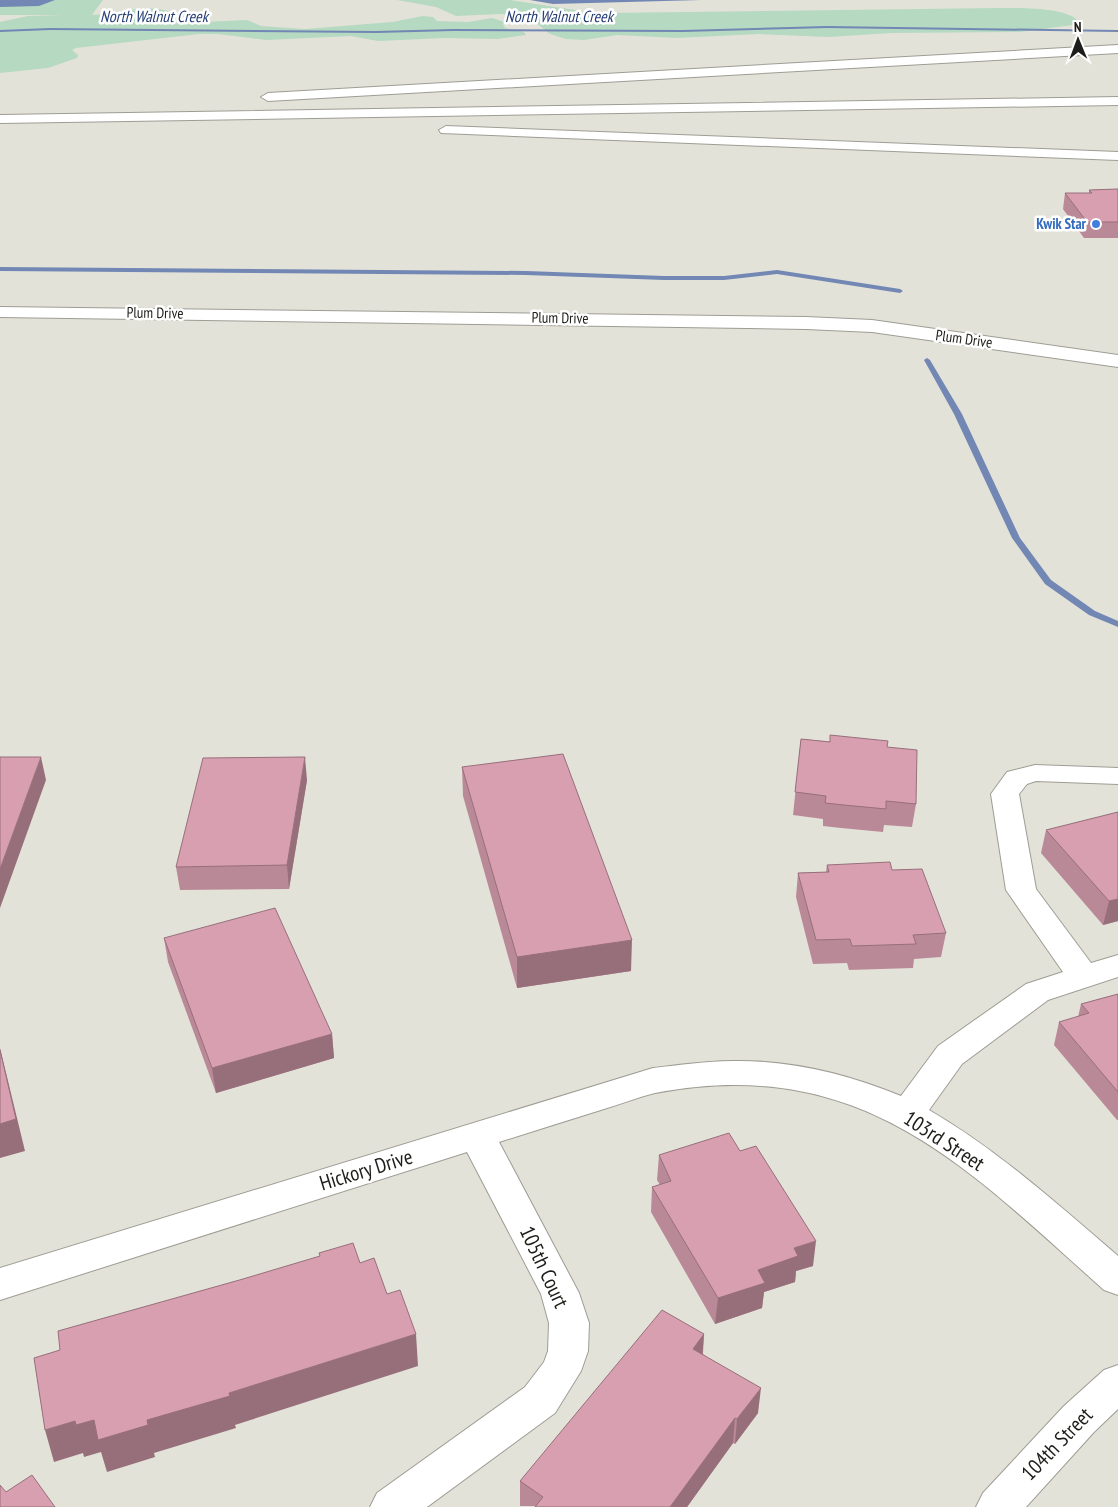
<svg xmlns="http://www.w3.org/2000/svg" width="1118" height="1507" font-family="'PT Sans Narrow',sans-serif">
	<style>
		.green { fill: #b6d9c2 }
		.water { fill: #7287b3 }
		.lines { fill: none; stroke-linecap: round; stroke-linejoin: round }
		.stream { fill: #7287b3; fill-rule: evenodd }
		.street-casing { stroke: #9e9d94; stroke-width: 2 }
		.secondary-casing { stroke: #9e9d94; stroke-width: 2 }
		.highway-casing { stroke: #9e9d94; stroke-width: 2 }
		.street { fill: #fff; fill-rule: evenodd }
		.secondary { fill: #fff; fill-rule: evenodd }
		.highway { fill: #fff; fill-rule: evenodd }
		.wall { fill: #ba8997 }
		.shaded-wall { fill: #976f7b }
		.building { fill: #d89fb0; stroke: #976f7b }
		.shop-dot { fill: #3f7fe0; stroke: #fff; stroke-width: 2 }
		.labels { text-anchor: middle; stroke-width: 5; stroke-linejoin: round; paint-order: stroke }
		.far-shop-label { font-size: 15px; font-weight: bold; fill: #366cbe; stroke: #fff; text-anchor: end }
		.far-street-label { font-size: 15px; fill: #1d1d19; stroke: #fff }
		.far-water-label { font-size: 16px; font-style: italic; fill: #253d75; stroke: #fff }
		.near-street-label { font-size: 21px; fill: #1d1d19; stroke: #fff }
	</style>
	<rect width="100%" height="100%" fill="#e3e2d9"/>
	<g class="green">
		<path d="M 0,0 L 103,0 L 92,15 C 115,14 155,1 176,15 L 149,22 L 160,24 L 247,20 L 261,26 L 305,29 L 392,22 L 423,16 L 433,17 L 437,21 L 468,22 L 492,18 L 505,22 L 503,24 L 505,28 L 524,32 L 526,35 L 497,39 L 445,38 L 378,41 L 351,36 L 267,40 L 218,34 L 199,34 L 76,48 L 72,50 L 78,55 L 77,58 L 48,68 L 0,73 L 0,22 L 28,16 L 63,15 L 0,15 Z"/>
		<path d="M 397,0 L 510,0 L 588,12 L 607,13 L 997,8 C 1014,8 1073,6 1080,24 L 1020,32 L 891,33 L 829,37 L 759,34 L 677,38 L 617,35 L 584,40 L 566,39 L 550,34 L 535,22 L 519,16 L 501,14 L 456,16 L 436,7 Z"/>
	</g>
	<g class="water">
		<path d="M 0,0 L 55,0 L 39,6 L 0,7 Z"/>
		<path d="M 530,0 L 701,0 L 553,4 Z"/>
	</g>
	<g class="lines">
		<g class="stream">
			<path d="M 827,26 L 1118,30 L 1118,32 L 827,28 L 683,32 L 453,31 L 376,33 L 50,30 L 0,32 L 0,30 L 50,28 L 376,31 L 453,29 L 683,30 Z"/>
			<path d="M 0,267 L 526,271 L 664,276 L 724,276 L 777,270 L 900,289 L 903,291 L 900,293 L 777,274 L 724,280 L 664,280 L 526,275 L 0,271 Z"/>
			<path d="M 927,358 L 930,360 L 962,414 L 1020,538 L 1051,580 L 1095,611 L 1118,621 L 1118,627 L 1089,615 L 1045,584 L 1012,538 L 954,414 L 924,360 Z"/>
		</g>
		<defs>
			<path id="street" d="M 1035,765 L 1118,768 L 1118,784 L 1036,781 L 1027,784 L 1019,794 L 1036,889 L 1091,963 L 1118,955 L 1118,977 L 1048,1000 L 962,1064 L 929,1110 C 998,1150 1057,1204 1118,1256 L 1118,1295 L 1104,1290 C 964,1165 861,1054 655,1093 C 638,1097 621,1104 604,1109 C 569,1120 534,1131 499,1142 L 579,1293 L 589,1323 L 588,1351 L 581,1371 L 555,1413 L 427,1507 L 370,1507 L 377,1493 L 525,1387 L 544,1362 L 548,1351 L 549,1323 L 541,1294 L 467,1152 L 0,1300 L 0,1268 L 653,1068 C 680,1065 706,1061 733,1061 C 790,1060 848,1074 901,1096 L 938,1046 L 1026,984 L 1063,972 L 1006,890 L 991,794 L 1007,772 Z"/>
			<g id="secondary">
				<path d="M 0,307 L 806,317 L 872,320 L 1118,355 L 1118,367 L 872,332 L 806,329 L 0,317 Z"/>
				<path d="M 1118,1365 L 1118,1409 L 1094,1432 L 1026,1507 L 976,1507 L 983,1493 L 1064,1406 L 1104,1370 Z"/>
			</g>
			<g id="highway">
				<path d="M 1118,45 L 1118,53 L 268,101 L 261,97 L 268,93 Z"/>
				<path d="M 1118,97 L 1118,105 L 0,123 L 0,115 Z"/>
				<path d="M 446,126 L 1118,152 L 1118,160 L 441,133 L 439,130 Z"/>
			</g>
		</defs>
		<use href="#street" class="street-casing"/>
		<use href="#secondary" class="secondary-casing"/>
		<use href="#highway" class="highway-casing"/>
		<use href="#street" class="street"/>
		<use href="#secondary" class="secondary"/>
		<use href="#highway" class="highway"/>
	</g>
	<g class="wall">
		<path d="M 1118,189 L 1118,238 L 1084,238 L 1063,209 L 1065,193 L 1089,193 L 1089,190 Z"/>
		<path d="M 801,739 L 887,747 L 916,804 L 912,827 L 884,825 L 883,832 L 841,828 L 823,826 L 823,819 L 793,815 Z"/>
		<path d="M 462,767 L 631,971 L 517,988 L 463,796 Z"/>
		<path d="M 307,780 L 289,889 L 180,890 L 176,867 Z"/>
		<path d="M 1118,812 L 1118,921 L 1103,925 L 1041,853 L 1046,830 Z"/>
		<path d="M 827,865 L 892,870 L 946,933 L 941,957 L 914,959 L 913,968 L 849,970 L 847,963 L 813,964 L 796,897 L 798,873 L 826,872 Z"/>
		<path d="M 164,938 L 332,1034 L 334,1058 L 216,1093 L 168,962 Z"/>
		<path d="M 1118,994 L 1118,1120 L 1117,1120 L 1054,1045 L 1059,1022 L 1078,1017 L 1081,1004 Z"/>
		<path d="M 659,1155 L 813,1266 L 796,1271 L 795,1282 L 764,1292 L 762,1308 L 715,1324 L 651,1212 L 652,1187 L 660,1185 L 657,1180 Z"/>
		<path d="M 704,1334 L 703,1354 L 758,1413 L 735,1444 L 733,1443 L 687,1507 L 520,1506 L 520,1481 Z"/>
	</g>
	<g class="shaded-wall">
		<path d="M 41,757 L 46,780 L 0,908 L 0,869 Z"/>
		<path d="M 305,757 L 307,780 L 289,889 L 287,865 Z"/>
		<path d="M 1118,899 L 1118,921 L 1103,925 L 1109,901 Z"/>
		<path d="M 632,940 L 631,971 L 517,988 L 517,957 Z"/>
		<path d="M 332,1034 L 334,1058 L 216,1093 L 212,1068 Z"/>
		<path d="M 0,1048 L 25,1151 L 0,1158 Z"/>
		<path d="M 816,1241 L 813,1266 L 796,1271 L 795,1282 L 764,1292 L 762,1308 L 715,1324 L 718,1298 L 758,1270 L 794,1248 Z"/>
		<path d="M 416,1334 L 418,1366 L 235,1425 L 236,1428 L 154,1453 L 155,1457 L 107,1472 L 101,1452 L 84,1457 L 83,1453 L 54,1462 L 45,1430 L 75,1421 L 94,1420 L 147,1420 L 229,1393 Z"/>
		<path d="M 704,1334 L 702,1360 L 693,1349 Z"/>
		<path d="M 761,1388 L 758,1413 L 735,1444 L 737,1419 Z"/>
		<path d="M 735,1418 L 733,1443 L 687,1507 L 670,1507 Z"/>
	</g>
	<g class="building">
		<path d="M 1118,189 L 1118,222 L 1087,222 L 1065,193 L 1092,193 L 1089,190 Z"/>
		<path d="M 830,735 L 888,741 L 887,747 L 917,750 L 916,804 L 886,801 L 886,809 L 844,805 L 825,803 L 826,796 L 795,792 L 801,739 L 830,742 Z"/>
		<path d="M 563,754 L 632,940 L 517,957 L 462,767 Z"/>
		<path d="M 0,757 L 41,757 L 0,869 Z"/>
		<path d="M 305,757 L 287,865 L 176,867 L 203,758 Z"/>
		<path d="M 1118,812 L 1118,899 L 1109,901 L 1046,830 Z"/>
		<path d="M 890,862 L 892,870 L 922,869 L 946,933 L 913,935 L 916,944 L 852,946 L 850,939 L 816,940 L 798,873 L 829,872 L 827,865 Z"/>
		<path d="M 275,908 L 332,1034 L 212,1068 L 164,938 Z"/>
		<path d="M 1118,994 L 1118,1092 L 1059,1022 L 1089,1013 L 1081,1004 Z"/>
		<path d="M 0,1050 L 16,1119 L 0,1124 Z"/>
		<path d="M 729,1133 L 740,1151 L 756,1146 L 816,1241 L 794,1248 L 798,1256 L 758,1270 L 765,1283 L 718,1298 L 652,1187 L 671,1181 L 659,1155 Z"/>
		<path d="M 353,1243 L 360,1263 L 374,1258 L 387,1294 L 400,1290 L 416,1334 L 229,1393 L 230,1396 L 147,1420 L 148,1425 L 98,1440 L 94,1420 L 76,1425 L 75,1421 L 45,1430 L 34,1358 L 60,1350 L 58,1331 L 243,1279 L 320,1256 L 319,1253 Z"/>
		<path d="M 662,1310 L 704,1334 L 693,1349 L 761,1388 L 737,1419 L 735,1418 L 670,1507 L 535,1507 L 543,1497 L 520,1481 Z"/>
		<path d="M 32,1475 L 55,1507 L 0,1507 L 0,1485 L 6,1492 Z"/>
	</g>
	<circle class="shop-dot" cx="1096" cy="224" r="5"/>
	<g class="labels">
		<g class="far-shop-label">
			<text x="1086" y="229">Kwik Star</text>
		</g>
		<g class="far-street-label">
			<text transform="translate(155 313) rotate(1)" y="5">Plum Drive</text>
			<text transform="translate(560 318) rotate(1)" y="5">Plum Drive</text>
			<text transform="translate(964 339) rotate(8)" y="5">Plum Drive</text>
		</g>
		<g class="far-water-label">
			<text x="154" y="22">North Walnut Creek</text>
			<text x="559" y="22">North Walnut Creek</text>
		</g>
		<g class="near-street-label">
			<text transform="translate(944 1141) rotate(33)" y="7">103rd Street</text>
			<text transform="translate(366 1170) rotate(-17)" y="7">Hickory Drive</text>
			<text transform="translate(544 1267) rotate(65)" y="7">105th Court</text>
			<text transform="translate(1057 1444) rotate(-46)" y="7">104th Street</text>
		</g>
	</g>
	<g transform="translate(1078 40) rotate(359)" stroke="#ffffff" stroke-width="4" paint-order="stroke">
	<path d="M0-4L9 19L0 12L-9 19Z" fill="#1d1d19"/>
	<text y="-8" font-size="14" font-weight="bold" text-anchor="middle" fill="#1d1d19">N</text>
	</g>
</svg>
